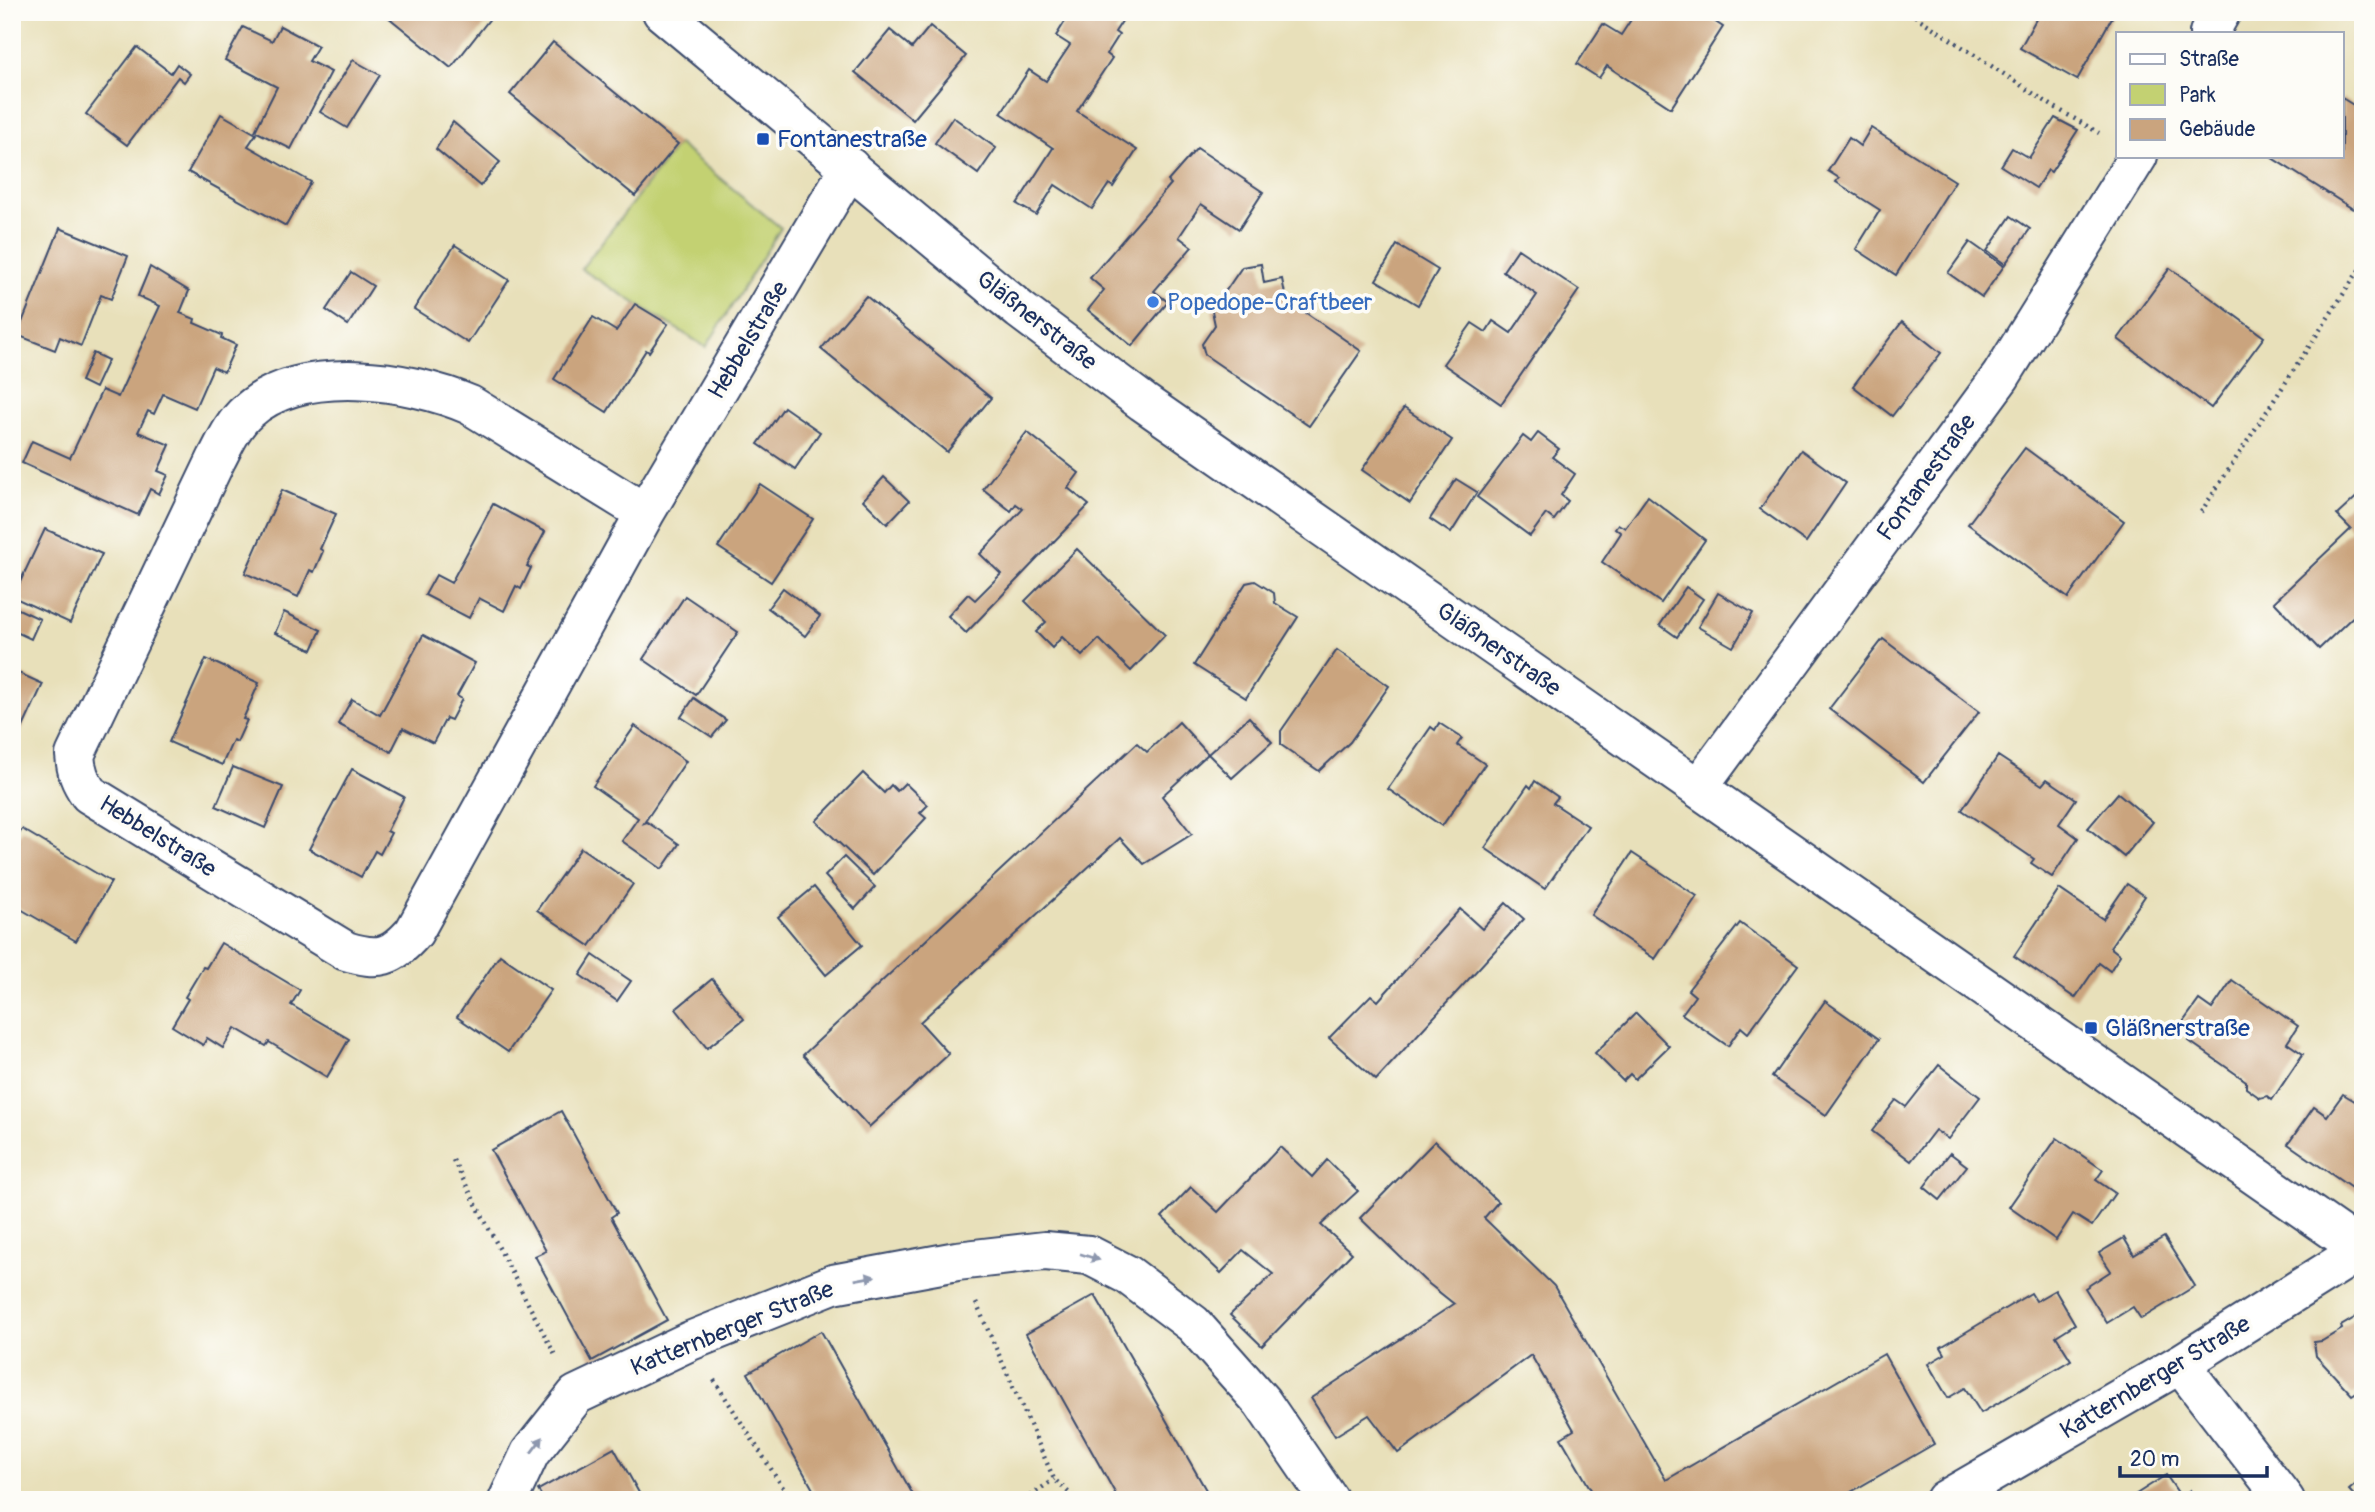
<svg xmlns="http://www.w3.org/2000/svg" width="2375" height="1512" font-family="Pangolin,sans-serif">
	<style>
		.green { fill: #c3d172; stroke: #6f8068; stroke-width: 2 }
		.building { fill: #caa47e }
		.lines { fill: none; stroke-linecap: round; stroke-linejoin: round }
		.minor-casing { stroke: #3a4a6c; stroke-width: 42 }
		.tertiary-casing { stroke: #3a4a6c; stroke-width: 42 }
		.path { stroke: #3a4a6c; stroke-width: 4.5; stroke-dasharray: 2 5; stroke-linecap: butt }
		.minor { stroke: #fff; stroke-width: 38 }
		.tertiary { stroke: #fff; stroke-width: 38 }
		.oneway { fill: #8d97ae }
		.transit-dot { fill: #1a4fb4; stroke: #fdfcf7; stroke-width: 2.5 }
		.shop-dot { fill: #3f7fe0; stroke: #fdfcf7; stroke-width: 2.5 }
		.labels { text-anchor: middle; stroke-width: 7; stroke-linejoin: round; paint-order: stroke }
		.transit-label { font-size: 24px; fill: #164399; stroke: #fdfcf7; text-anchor: start }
		.shop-label { font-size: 24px; fill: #366cbe; stroke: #fdfcf7; text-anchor: start }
		.street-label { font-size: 24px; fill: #1b2f5e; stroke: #fdfcf7 }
	</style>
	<rect width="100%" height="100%" fill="#fdfcf7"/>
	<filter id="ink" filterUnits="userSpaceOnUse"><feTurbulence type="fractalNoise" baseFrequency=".0143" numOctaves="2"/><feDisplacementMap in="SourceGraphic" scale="14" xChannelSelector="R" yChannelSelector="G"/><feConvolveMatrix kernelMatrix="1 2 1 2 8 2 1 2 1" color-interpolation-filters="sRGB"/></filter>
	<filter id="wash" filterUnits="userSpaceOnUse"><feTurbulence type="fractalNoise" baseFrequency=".00686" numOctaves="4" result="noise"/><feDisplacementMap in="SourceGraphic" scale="28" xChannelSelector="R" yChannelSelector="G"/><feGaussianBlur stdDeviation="1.57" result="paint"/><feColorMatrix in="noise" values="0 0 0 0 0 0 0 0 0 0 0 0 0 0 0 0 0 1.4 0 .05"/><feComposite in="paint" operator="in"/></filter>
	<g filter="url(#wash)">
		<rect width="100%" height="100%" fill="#e8e0ba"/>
		<path class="green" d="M 678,144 L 781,228 L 706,347 L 581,269 Z"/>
		<g id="blocks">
			<g class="building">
				<path d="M 382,12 L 495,12 L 451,68 Z"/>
				<path d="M 1071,12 L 1128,12 L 1115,32 L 1119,35 L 1107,54 L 1112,58 L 1077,111 L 1137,150 L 1113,187 L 1109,184 L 1092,209 L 1055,185 L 1036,215 L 1017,204 L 1053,148 L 1001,113 L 1029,70 L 1046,81 L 1070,45 L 1056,36 Z"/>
				<path d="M 1636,12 L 1700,12 L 1723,27 L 1671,108 L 1607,66 L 1599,78 L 1577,64 L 1603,24 L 1621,35 Z"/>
				<path d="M 2040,12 L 2115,12 L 2077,80 L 2020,48 Z"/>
				<path d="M 280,26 L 318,46 L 309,61 L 331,72 L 291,149 L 255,131 L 277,87 L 225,60 L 243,27 L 272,41 Z"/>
				<path d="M 930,26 L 966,56 L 913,120 L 855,72 L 890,30 L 912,48 Z"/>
				<path d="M 553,42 L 678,144 L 635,196 L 510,94 Z"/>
				<path d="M 137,47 L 171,73 L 177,64 L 190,74 L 184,82 L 178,77 L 127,145 L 86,114 Z"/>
				<path d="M 353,60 L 380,75 L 347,128 L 320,112 Z"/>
				<path d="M 2342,98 L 2363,111 L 2363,193 L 2353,209 L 2269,156 L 2342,156 Z"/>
				<path d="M 221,114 L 256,134 L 248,146 L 311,182 L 286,226 L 188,172 Z"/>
				<path d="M 953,117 L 996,148 L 978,174 L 935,143 Z"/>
				<path d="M 2055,118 L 2078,130 L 2051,172 L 2048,170 L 2036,188 L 2001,166 L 2012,148 L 2029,158 Z"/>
				<path d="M 453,122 L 500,162 L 480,186 L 436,149 Z"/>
				<path d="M 1871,128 L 1955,181 L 1896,275 L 1856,249 L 1880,210 L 1836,182 L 1839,178 L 1828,171 L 1849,138 L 1860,146 Z"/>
				<path d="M 1197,148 L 1263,192 L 1239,229 L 1201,204 L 1179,237 L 1192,247 L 1154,291 L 1168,302 L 1132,346 L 1088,310 L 1104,290 L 1090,278 L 1171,184 L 1168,181 Z"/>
				<path d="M 2011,216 L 2030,229 L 2005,264 L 1987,251 Z"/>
				<path d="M 60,228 L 128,256 L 111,299 L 101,295 L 81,346 L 60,337 L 55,350 L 17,335 Z"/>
				<path d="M 1970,242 L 2004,266 L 1982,297 L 1948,273 Z"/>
				<path d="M 455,245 L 509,280 L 468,343 L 414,309 Z"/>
				<path d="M 1397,245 L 1438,270 L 1418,305 L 1376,280 Z"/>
				<path d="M 1518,249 L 1579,290 L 1501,404 L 1443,364 L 1472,323 L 1486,332 L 1493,321 L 1511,333 L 1537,295 L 1503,271 Z"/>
				<path d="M 1261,264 L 1264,283 L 1282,279 L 1286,299 L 1361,351 L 1309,426 L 1205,355 L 1202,344 L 1215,325 L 1212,311 L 1242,267 Z"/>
				<path d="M 150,267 L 189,291 L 180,313 L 195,319 L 194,323 L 222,335 L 221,338 L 236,345 L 224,372 L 213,367 L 195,408 L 163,394 L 154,414 L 148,411 L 138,432 L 170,445 L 158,471 L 168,475 L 159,494 L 150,489 L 138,515 L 22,463 L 32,441 L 70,458 L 102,390 L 118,397 L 160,306 L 138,296 Z"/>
				<path d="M 2170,268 L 2264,337 L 2211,408 L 2118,339 Z"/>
				<path d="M 351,272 L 373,286 L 348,325 L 326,310 Z"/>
				<path d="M 866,296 L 991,398 L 947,452 L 821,349 Z"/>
				<path d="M 635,304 L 668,324 L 649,352 L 646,350 L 607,412 L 554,379 L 593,317 L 616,331 Z"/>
				<path d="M 1902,322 L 1941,353 L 1892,416 L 1853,386 Z"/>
				<path d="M 93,353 L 108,360 L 95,388 L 81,381 Z"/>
				<path d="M 784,407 L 820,432 L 795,469 L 758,444 Z"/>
				<path d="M 1404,408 L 1452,440 L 1410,503 L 1362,470 Z"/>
				<path d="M 1027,432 L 1079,473 L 1068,488 L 1089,505 L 966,633 L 948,616 L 968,594 L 975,600 L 1001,574 L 980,554 L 1023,509 L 1016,504 L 1011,511 L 983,489 Z"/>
				<path d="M 1538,433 L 1559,449 L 1552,457 L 1575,474 L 1561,495 L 1568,501 L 1554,520 L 1546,514 L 1530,536 L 1477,497 L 1523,436 L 1531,442 Z"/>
				<path d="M 2025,448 L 2124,521 L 2068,598 L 1968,524 Z"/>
				<path d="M 1801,450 L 1846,483 L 1806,542 L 1760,509 Z"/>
				<path d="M 884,477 L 909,501 L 887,524 L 863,500 Z"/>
				<path d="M 1456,479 L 1477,492 L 1451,533 L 1430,519 Z"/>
				<path d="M 760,484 L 813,519 L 771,582 L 718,547 Z"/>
				<path d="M 282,490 L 336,514 L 320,549 L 323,551 L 314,572 L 310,570 L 298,597 L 245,573 Z"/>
				<path d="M 2363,491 L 2363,607 L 2319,649 L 2274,602 L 2351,529 L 2337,515 Z"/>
				<path d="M 1648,496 L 1705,540 L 1661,603 L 1602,562 L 1621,533 L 1615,528 L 1618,524 L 1625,528 Z"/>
				<path d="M 493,504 L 545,532 L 527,566 L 531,568 L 521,589 L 516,586 L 504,611 L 479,598 L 469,618 L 425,595 L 436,575 L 451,583 Z"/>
				<path d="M 45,529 L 102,554 L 70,623 L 13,597 Z"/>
				<path d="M 1077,549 L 1165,635 L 1131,671 L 1099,639 L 1082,656 L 1062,637 L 1052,648 L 1036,632 L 1046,622 L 1025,601 Z"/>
				<path d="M 1255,581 L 1274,593 L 1275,603 L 1298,617 L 1246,698 L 1194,665 L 1246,583 Z"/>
				<path d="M 1686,587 L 1703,599 L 1677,637 L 1660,625 Z"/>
				<path d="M 783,588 L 820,616 L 805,636 L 768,608 Z"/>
				<path d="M 1718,593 L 1753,613 L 1733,647 L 1698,627 Z"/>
				<path d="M 685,596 L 738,632 L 696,695 L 643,659 Z"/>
				<path d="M 12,606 L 40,619 L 31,639 L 12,630 Z"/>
				<path d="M 284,612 L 321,630 L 312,650 L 275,633 Z"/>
				<path d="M 423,635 L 475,663 L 457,696 L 462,699 L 451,720 L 446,718 L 433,743 L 403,728 L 391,752 L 338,724 L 352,699 L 380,715 Z"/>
				<path d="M 1883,639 L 1979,712 L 1924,782 L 1829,709 Z"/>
				<path d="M 1337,650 L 1389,686 L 1350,742 L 1319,771 L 1281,745 L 1281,731 Z"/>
				<path d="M 206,659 L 259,683 L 243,719 L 247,720 L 237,742 L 233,740 L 222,765 L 169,742 Z"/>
				<path d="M 12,670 L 43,684 L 12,751 Z"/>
				<path d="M 694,698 L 726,720 L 712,737 L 681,717 Z"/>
				<path d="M 1249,717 L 1272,742 L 1232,778 L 1208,754 L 1162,796 L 1192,834 L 1144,864 L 1120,838 L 920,1022 L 949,1054 L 869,1127 L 803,1055 L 1137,743 L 1147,752 L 1179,722 L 1208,754 Z"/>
				<path d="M 1439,723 L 1462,738 L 1457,745 L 1485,764 L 1442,826 L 1388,789 L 1431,727 L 1435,730 Z"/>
				<path d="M 635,726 L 686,761 L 644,823 L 647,822 L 679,844 L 662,869 L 622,841 L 638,818 L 593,786 Z"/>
				<path d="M 1998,756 L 2042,785 L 2047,779 L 2076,799 L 2059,824 L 2078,838 L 2052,877 L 2031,863 L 2034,859 L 1962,810 Z"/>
				<path d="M 233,767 L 283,787 L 265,828 L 216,806 Z"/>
				<path d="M 352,769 L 404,797 L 387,831 L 391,833 L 380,854 L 375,851 L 361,877 L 309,849 Z"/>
				<path d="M 863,773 L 884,793 L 891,785 L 897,791 L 905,783 L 928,805 L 920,813 L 926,818 L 873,875 L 816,821 Z"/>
				<path d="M 1535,781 L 1558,797 L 1553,803 L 1588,826 L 1545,889 L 1485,848 L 1528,785 L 1531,788 Z"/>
				<path d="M 2118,793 L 2153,822 L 2124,857 L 2088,828 Z"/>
				<path d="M 22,829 L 111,882 L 76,941 L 12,904 L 12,846 Z"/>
				<path d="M 581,848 L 633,884 L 590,946 L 537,910 Z"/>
				<path d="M 1632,853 L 1697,896 L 1655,959 L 1591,915 Z"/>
				<path d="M 844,857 L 875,887 L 855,909 L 825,876 Z"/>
				<path d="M 2127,884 L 2145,896 L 2110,947 L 2120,955 L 2110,971 L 2099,963 L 2075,998 L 2014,956 L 2059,889 L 2103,919 Z"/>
				<path d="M 814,887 L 862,945 L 826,975 L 778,917 Z"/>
				<path d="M 1506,903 L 1524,919 L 1376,1080 L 1329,1038 L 1371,995 L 1378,1001 L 1460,909 L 1482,929 Z"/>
				<path d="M 1740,923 L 1798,965 L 1748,1033 L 1741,1027 L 1728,1046 L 1682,1014 L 1695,996 L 1688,990 Z"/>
				<path d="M 221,943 L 300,990 L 291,1005 L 349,1039 L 327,1077 L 269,1042 L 266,1046 L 235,1028 L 223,1048 L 207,1038 L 203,1045 L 172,1026 L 188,999 L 185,997 L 203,967 L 206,968 Z"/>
				<path d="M 500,955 L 551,990 L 508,1052 L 457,1017 Z"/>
				<path d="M 593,955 L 631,981 L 617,1001 L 580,975 Z"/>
				<path d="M 712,979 L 744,1019 L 707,1048 L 676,1009 Z"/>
				<path d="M 2232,980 L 2298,1026 L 2287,1043 L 2303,1054 L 2272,1100 L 2267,1096 L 2260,1098 L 2246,1088 L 2246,1081 L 2189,1041 L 2191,1038 L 2178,1029 L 2199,1000 L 2212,1009 Z"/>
				<path d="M 1825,1001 L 1879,1039 L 1826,1115 L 1772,1077 Z"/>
				<path d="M 1636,1013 L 1669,1046 L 1635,1079 L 1630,1074 L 1623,1081 L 1595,1053 Z"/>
				<path d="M 1939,1065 L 1980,1097 L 1948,1139 L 1935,1130 L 1911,1161 L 1872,1131 L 1896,1100 L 1906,1107 Z"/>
				<path d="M 2343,1094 L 2363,1106 L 2363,1191 L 2357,1192 L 2288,1144 L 2314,1107 L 2327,1116 Z"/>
				<path d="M 561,1111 L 617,1213 L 611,1217 L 667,1320 L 592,1361 L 535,1256 L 546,1251 L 491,1150 Z"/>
				<path d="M 2057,1138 L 2103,1170 L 2096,1180 L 2115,1193 L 2092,1226 L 2073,1214 L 2056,1240 L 2009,1207 Z"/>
				<path d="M 1435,1141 L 1498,1202 L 1484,1218 L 1554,1286 L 1666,1480 L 1884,1354 L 1934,1444 L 1837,1500 L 1597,1500 L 1561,1438 L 1574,1430 L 1531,1355 L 1398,1453 L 1369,1415 L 1335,1436 L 1311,1398 L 1454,1304 L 1424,1280 L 1360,1218 Z"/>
				<path d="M 1280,1147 L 1312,1177 L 1327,1160 L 1358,1191 L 1321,1225 L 1352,1253 L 1262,1346 L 1230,1315 L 1273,1274 L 1243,1250 L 1221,1273 L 1162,1217 L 1191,1187 L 1218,1212 Z"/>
				<path d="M 1950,1153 L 1967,1166 L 1940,1200 L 1924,1187 Z"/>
				<path d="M 2164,1237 L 2195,1286 L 2141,1319 L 2133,1307 L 2107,1323 L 2085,1288 L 2111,1271 L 2099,1253 L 2124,1238 L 2134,1255 Z"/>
				<path d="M 2055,1290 L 2075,1324 L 2056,1336 L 2071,1360 L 1981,1413 L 1965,1388 L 1948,1398 L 1928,1364 L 1945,1354 L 1941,1347 L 2031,1293 L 2036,1301 Z"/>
				<path d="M 1095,1295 L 1210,1497 L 1219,1491 L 1224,1500 L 1119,1500 L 1026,1334 Z"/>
				<path d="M 2363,1313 L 2363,1388 L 2352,1395 L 2316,1356 L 2314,1342 L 2322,1341 L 2342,1329 L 2341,1326 Z"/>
				<path d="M 821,1331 L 916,1500 L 819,1500 L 748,1373 Z"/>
				<path d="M 614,1448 L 643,1500 L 544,1500 L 538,1490 Z"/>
				<path d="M 2166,1475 L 2181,1497 L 2190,1490 L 2196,1500 L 2127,1500 Z"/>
				<path d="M 2363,1478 L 2363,1500 L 2358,1500 L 2349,1490 Z"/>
			</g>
		</g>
	</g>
	<g filter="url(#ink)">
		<use href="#blocks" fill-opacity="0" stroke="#3a4a6c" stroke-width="2"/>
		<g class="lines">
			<defs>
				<g id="minor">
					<path d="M 662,12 L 1020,310 L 1143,402 L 2362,1250"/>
					<path d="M 2209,33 L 2221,12"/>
					<path d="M 645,513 L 470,405 C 410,379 302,363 248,411 C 233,424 225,443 216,460 L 75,755 C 76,771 80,781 89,794 L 346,951 C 379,961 391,958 414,932 L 645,513 L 850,167"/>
					<path d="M 1699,787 L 2001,376 L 2138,156"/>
					<path d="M 2180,1364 L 2285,1500"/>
					<path d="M 508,1500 L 530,1453 L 576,1395 L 690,1341 L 833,1284 L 957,1261 L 1045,1251 L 1089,1255 L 1128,1275 L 1193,1324 L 1262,1402 L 1329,1500"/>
				</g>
				<path id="tertiary" d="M 1945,1500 L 2180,1364 L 2363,1249"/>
			</defs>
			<use href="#minor" class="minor-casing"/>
			<use href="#tertiary" class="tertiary-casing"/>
			<g class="path">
				<path d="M 1909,12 L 2051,105 L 2099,133"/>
				<path d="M 2201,512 L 2363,264"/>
				<path d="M 453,1160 L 556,1357"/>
				<path d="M 976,1303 L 1054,1479 L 1077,1500"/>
				<path d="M 714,1380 L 791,1500"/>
				<path d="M 1025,1500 L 1054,1479"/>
			</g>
			<use href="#minor" class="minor"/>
			<use href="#tertiary" class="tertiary"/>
		</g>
		<defs><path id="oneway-solid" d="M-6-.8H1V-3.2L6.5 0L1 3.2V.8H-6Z" transform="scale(1.75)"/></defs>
		<g class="oneway">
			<use href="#oneway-solid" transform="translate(1090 1257) rotate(18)"/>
			<use href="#oneway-solid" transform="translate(865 1278) rotate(-10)"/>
			<use href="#oneway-solid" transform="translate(537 1445) rotate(-53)"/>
		</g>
	</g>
	<g class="transit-dot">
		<rect x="756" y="132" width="14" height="14" rx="3.5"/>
		<rect x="2084" y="1021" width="14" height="14" rx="3.5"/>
	</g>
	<circle class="shop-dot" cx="1153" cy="302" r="7"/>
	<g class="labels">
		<g class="transit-label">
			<text x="777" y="147">Fontanestraße</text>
			<text x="2105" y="1036">Gläßnerstraße</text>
		</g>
		<g class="shop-label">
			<text x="1167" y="310">Popedope-Craftbeer</text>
		</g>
		<g class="street-label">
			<text transform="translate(1037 320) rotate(38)" y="8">Gläßnerstraße</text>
			<text transform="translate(748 340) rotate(-59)" y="8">Hebbelstraße</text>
			<text transform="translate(1926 477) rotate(-54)" y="8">Fontanestraße</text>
			<text transform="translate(1499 649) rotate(35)" y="8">Gläßnerstraße</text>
			<text transform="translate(158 836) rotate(32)" y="8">Hebbelstraße</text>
			<text transform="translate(732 1328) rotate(-22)" y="8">Katternberger Straße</text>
			<text transform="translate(2155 1377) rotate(-31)" y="8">Katternberger Straße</text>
		</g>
	</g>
	<rect width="2375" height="1512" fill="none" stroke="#fdfcf7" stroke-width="42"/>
	<rect x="2116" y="32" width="228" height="126" fill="#fdfcf7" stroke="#a3aaba" stroke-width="2"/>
	<rect x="2130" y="54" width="35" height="10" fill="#ffffff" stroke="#a3aaba" stroke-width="2"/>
	<text x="2179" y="66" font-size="21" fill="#1b2f5e">Straße</text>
	<rect x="2130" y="84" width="35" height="21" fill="#c3d172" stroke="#a3aaba" stroke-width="2"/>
	<text x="2179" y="102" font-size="21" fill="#1b2f5e">Park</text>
	<rect x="2130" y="119" width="35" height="21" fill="#caa47e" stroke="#a3aaba" stroke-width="2"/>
	<text x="2179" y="136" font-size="21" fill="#1b2f5e">Gebäude</text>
	<path d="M2120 1466v10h147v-10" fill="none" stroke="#1b2f5e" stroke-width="3.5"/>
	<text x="2130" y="1466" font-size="21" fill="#1b2f5e" stroke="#fdfcf7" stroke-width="5" paint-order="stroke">20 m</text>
</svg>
